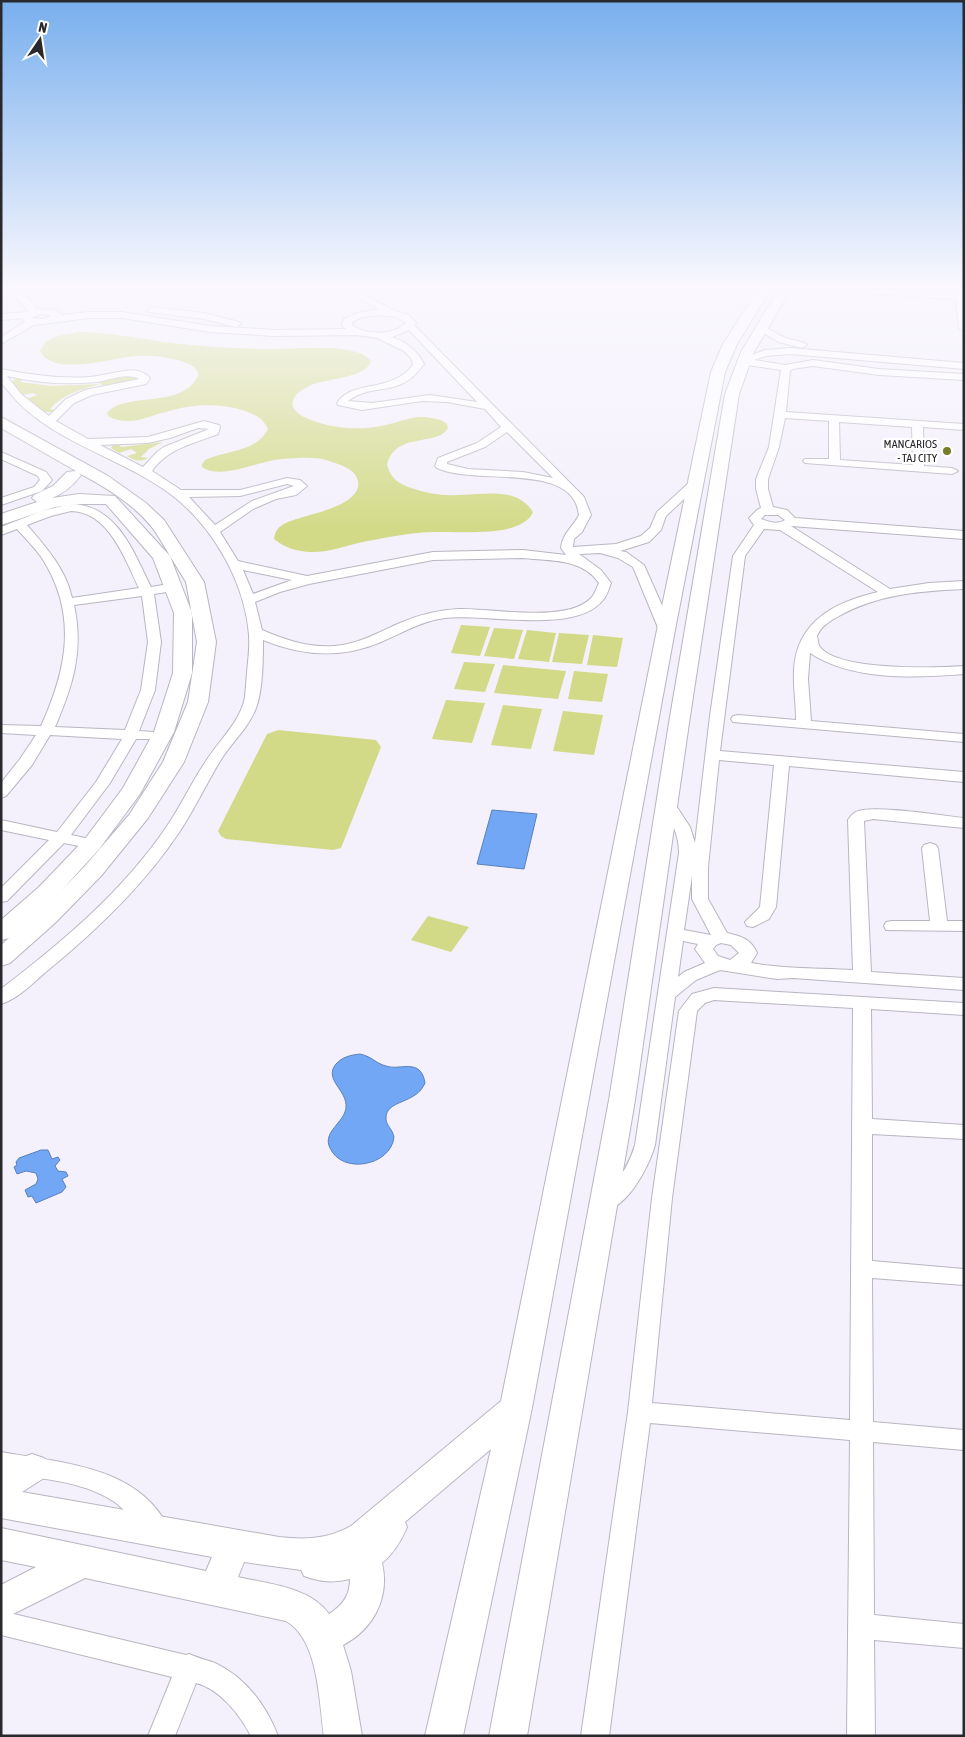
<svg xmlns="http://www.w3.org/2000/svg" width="965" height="1737" font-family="'Asap Condensed',sans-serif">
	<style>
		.green { fill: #d2da87 }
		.water { fill: #71a7f5; stroke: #5b81b9 }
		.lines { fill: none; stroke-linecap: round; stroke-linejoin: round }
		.street-casing { stroke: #b9b6c1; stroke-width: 2 }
		.secondary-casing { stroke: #b9b6c1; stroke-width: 2 }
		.street { fill: #fff; fill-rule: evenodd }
		.secondary { fill: #fff; fill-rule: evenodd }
		.poi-dot { fill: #787d28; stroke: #fff; stroke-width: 2 }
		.labels { text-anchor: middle; stroke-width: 4.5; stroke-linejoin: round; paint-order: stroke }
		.far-poi-label { font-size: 12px; fill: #29282c; stroke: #fff; text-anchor: end }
	</style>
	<rect width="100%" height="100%" fill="#f4f0fc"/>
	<g class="green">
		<path d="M 78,332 C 110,332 141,339 172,343 C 206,347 241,349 275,349 C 297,349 356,342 371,361 C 365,379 326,378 309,386 C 303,389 294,394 293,401 C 291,408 297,413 302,416 C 326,428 355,431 381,426 C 394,424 408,417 422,417 C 431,417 441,419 447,424 L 448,428 C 438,447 395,431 387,465 C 391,479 398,483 411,488 C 426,493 442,496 457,495 C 482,495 517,486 533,512 C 522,538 461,531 437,532 C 410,532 384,538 358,543 C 342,547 326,553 309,552 C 296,551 285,548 274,539 C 275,532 277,528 284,524 C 299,515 363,508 358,481 C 356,470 342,465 332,462 C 317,456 299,458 283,459 C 259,460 222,481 202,467 L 202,464 L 205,460 C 226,450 256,453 268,429 C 264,419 254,414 245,411 C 220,403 193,404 169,411 C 147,416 133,427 109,417 L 107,413 C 127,390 183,411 199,374 C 195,365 186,362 177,360 C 164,356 149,355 135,356 C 114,358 51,377 40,351 C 46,335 64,335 78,332 Z"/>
		<path d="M 129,376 L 136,376 L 139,379 L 104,386 L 100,384 C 82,389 63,394 50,409 L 56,410 C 45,417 34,405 26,399 L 37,395 L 33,393 L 23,395 L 12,382 L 15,379 L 23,379 L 20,382 L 52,386 L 100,384 L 99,382 Z"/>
		<path d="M 163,442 L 149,449 L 141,457 L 148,458 C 139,463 134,460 127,456 L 137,453 L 131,449 L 119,453 L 111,448 L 113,445 L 119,444 L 121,447 Z"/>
		<path d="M 461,625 L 490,627 L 480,656 L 451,653 Z"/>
		<path d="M 494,628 L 523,630 L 514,659 L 484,656 Z"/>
		<path d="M 527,630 L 556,633 L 549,662 L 518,659 Z"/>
		<path d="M 559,633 L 589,635 L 582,664 L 552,662 Z"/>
		<path d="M 593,635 L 623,638 L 617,667 L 587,665 Z"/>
		<path d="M 464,662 L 495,664 L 485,692 L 454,689 Z"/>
		<path d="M 503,665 L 566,671 L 558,699 L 494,693 Z"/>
		<path d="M 574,671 L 608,674 L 602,702 L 568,699 Z"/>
		<path d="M 446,700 L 485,703 L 472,743 L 432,739 Z"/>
		<path d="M 503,705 L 542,709 L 531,749 L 491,745 Z"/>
		<path d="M 563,711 L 603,715 L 594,755 L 553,751 Z"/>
		<path d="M 278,730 L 376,740 L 381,747 L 341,848 L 333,850 L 226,839 L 221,836 L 218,831 L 267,734 Z"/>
		<path d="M 428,916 L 469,927 L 451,952 L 411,940 Z"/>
	</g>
	<g class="water">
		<path d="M 492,810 L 537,814 L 524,869 L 477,864 Z"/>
		<path d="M 360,1054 C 373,1057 375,1063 386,1066 C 400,1071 421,1057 425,1083 C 416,1105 385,1099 386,1119 C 386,1125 393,1130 394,1137 C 391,1166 342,1175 330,1148 C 322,1132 344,1123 346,1108 C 348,1090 323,1080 336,1064 C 342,1057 351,1055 360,1054 Z"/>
		<path d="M 41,1150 L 48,1150 L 52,1159 L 58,1157 L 60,1160 L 55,1166 L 58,1171 L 66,1172 L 68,1176 L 62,1179 L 66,1187 L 62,1192 L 36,1203 L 32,1196 L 28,1197 L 25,1190 L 36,1184 L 38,1179 L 36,1173 L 26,1171 L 17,1174 L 14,1167 L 17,1165 L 16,1162 L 19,1158 Z"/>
	</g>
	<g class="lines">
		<defs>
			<g id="street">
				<path d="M 20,287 L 28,287 L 25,296 L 37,309 L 57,310 L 62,315 L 89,312 L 122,312 L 210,326 L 275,330 L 346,329 L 342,326 L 344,319 L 357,313 L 379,309 L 339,287 L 349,287 L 393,310 L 409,315 L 416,323 L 414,325 L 584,497 L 591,515 L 582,532 L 574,539 L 573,547 L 616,544 L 641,536 L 650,528 L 657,512 L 691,481 L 699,481 L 701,483 L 699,485 L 666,516 L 661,530 L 649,542 L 620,551 L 626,552 L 644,565 L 673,630 L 666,634 L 659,630 L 633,567 L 618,558 L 600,553 L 579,554 L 601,570 L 611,583 C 609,588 607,596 603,600 C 576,635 485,613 445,618 C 421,621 402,633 381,642 C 341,659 302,656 263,640 C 263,659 263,690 256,708 C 249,727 233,741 222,758 C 207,782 196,807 180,831 C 145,884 96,931 47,971 C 34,982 18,999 1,1004 L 1,989 C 61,943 122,892 165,829 C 180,808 191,783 206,761 C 218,742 237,725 244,702 C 246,693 246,682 247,673 C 248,660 250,648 249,635 C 245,583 214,528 173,496 C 123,457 48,442 9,392 C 7,389 2,385 1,382 C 0,378 1,373 1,369 C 31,375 60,379 90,377 C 102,376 113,372 125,371 C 134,369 144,371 150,378 L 146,384 L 92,395 L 74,403 L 56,421 L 88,439 L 148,437 L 204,421 L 219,425 L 220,427 L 218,434 C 193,444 168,448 152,471 L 181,490 L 240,490 L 287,478 L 300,480 L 307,486 L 296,495 L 276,499 L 253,509 L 220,532 L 238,561 L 307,576 L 433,552 L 523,550 L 566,555 L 561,548 C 562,534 573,527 579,515 C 578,510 577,504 574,500 C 554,466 471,484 437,468 L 435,466 L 438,458 L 477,443 L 501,427 L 485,409 L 447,402 L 422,401 L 362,410 L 338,405 L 337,403 C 352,379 390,394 413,365 L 411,358 L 404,351 L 377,338 L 357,335 L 275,336 L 210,332 L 122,318 L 89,318 L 34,325 L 1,344 L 1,337 L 25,322 L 22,318 L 1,320 L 1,314 L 29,312 L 15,296 ZM 41,314 L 52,315 L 43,319 L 31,318 ZM 380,315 L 396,317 L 406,323 C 393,336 366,335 352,325 L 352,322 L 362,317 ZM 409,330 L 477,402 L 430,395 L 372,403 L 348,401 C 374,381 399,400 424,364 C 417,350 406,342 392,337 ZM 7,376 C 37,383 67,385 97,382 C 110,380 127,372 139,379 L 85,390 L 66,399 L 49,416 L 21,394 ZM 198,428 L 209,429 L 164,447 L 157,452 L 143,467 L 100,445 L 148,443 L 170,438 ZM 507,432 L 553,478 L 523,472 L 468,469 L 447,464 L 447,462 L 485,447 ZM 287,484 L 294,486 L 252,501 L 215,525 L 189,497 L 240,496 ZM 523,558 C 550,561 582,558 599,583 C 597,587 595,593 592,597 C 569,624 492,608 459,609 C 438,610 418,615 400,623 C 379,632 359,644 335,646 C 309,648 285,640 262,630 L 255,602 L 280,592 L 309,584 L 433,560 ZM 243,570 L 292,580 L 253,594 Z"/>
				<path d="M 807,287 L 846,287 L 963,294 L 964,331 L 959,328 L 956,299 L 811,290 Z"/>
				<path d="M 152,307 L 204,313 L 239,322 L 241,324 L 236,327 L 204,319 L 149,312 L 147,310 Z"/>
				<path d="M 761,325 L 785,338 L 805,343 L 807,345 L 802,348 L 779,342 L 758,330 L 756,328 Z"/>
				<path d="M 790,348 L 964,363 L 964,369 L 790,354 L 766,356 L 754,360 L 785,365 L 813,360 L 879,369 L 964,374 L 964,380 L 879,375 L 813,366 L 792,369 L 790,371 L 786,412 L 964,424 L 964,430 L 923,427 L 924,466 L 952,468 L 958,471 L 952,474 L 805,463 L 803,461 L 805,459 L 829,459 L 829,421 L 785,418 L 779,447 L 768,479 L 768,489 L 773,507 L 787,510 L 795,518 L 964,531 L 964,539 L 791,526 L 890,589 L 929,583 L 964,581 L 964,589 C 921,591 878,594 839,616 C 830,621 821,626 817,636 C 818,639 818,645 820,647 C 838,671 936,668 964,666 L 964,674 C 915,678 852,681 810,653 L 808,679 L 811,721 L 964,734 L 964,742 L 733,722 L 731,719 L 733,716 L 738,715 L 796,720 C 796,703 793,686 794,669 C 797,621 835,602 878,592 L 780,530 L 764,529 L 745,556 L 720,751 L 964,772 L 964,782 L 789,766 L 776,907 L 769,919 L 753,927 L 747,926 L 745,922 L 760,907 L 774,765 L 719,760 L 708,867 L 708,899 L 727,933 C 741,936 751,939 757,953 L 751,963 C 784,969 819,968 853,970 L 848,820 C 850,817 853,813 856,812 C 870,804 944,816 964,818 L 964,828 L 873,819 L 864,821 L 871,972 L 964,978 L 964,990 L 793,978 L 777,979 L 720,970 L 696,980 L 675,997 L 655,1145 C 649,1167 623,1218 596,1209 L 593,1204 C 597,1196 604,1193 610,1187 C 623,1175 630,1162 635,1145 L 679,853 C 679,833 671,820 660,804 L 663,801 L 673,801 L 690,827 L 695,843 L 710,716 L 733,556 L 754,525 L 749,518 L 757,510 L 761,508 L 756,489 L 756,479 L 769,447 L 781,370 L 747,365 L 739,360 L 765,350 ZM 839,422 L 912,427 L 913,465 L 840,460 ZM 765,515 L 778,515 L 785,520 C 777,525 769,522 761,519 ZM 692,876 L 692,899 L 711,935 L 684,930 ZM 683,941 L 698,944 L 695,949 L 705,963 L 684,972 L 678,977 ZM 721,943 L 731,945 L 739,953 L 730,960 L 718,956 L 713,949 L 716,945 Z"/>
				<path d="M 1,452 L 46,472 L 52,480 L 42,491 L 1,505 L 1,498 L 34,487 L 40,480 L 38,476 L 1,459 Z"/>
				<path d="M 71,504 C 117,505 133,551 151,587 L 175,583 L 181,587 L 179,590 L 154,594 L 161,642 L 155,690 L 139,731 L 168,733 L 170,736 L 168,739 L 136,739 L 110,783 L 71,835 L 100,841 L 102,844 L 100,847 L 94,849 L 64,843 L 7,901 L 1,902 L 1,888 L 49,840 L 1,830 L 1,820 L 57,832 L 96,782 L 122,739 L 50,735 L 32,765 L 6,796 L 1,798 L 1,783 L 20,759 L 36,735 L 1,733 L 1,725 L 41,726 C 67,669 78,615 42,558 C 35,548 25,538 17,529 L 1,535 L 1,527 L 42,511 ZM 71,511 C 109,512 125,559 139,588 L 72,598 C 66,569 45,546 27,525 L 51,516 ZM 142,596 L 148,642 L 141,690 L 125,730 L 55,727 C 73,685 84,651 74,605 Z"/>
				<path d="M 930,843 L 936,845 L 938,848 L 947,921 L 964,921 L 964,931 L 886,930 L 884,926 L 886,922 L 892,921 L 930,921 L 922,848 L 924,845 Z"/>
				<path d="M 714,988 L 964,1003 L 964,1015 L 871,1009 L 872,1119 L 964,1125 L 964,1139 L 872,1134 L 872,1261 L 964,1269 L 964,1285 L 872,1278 L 873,1422 L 964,1430 L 964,1450 L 873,1442 L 874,1615 L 964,1624 L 964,1648 L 874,1640 L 875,1736 L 847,1736 L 850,1440 L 650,1423 L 609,1736 L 581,1736 L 628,1412 L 652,1198 L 679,1011 L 692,994 ZM 714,1000 L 853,1008 L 850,1420 L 652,1403 L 672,1198 L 697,1011 L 705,1003 Z"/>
				<path d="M 1,1452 C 62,1463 141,1466 170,1531 L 167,1539 L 158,1542 C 140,1535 130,1512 113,1501 C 81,1480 38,1479 1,1472 Z"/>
				<path d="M 1,1611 L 186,1655 L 189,1654 C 198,1658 207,1660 215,1663 C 246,1678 266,1705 278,1736 L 251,1736 C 240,1715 220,1689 196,1683 L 175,1736 L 148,1736 L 172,1677 L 1,1635 Z"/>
			</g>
			<g id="secondary">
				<path d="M 760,287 L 772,287 L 737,344 L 725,372 L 675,630 L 532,1408 L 463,1736 L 425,1736 L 491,1449 L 405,1522 L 407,1527 C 401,1541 394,1553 382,1563 C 390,1597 374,1629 343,1645 L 351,1671 L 362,1736 L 324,1736 C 319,1701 319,1640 286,1621 L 85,1578 L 1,1620 L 1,1585 L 36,1567 L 1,1560 L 1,1528 L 206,1571 L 212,1557 L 1,1518 L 1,1469 L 20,1458 L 32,1454 L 44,1458 L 48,1468 L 44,1478 L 22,1492 L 279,1537 C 305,1540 328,1539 351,1526 L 501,1401 L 657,630 L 711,372 L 723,344 ZM 244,1562 L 301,1570 L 304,1576 C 320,1582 333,1583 350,1579 C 350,1595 343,1605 329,1614 C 310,1587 268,1584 238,1577 Z"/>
				<path d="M 780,287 L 792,287 L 754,352 L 739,394 L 689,723 L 635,1100 L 527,1736 L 489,1736 L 609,1100 L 669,723 L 725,394 L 741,352 Z"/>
				<path d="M 1,417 L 108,476 L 146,503 L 164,520 L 204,582 L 216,642 L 208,702 L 184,762 L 148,818 L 101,876 L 55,923 L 10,963 L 1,966 L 1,945 L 9,938 L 1,940 L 1,920 L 39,887 L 85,839 L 123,788 L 154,732 L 173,673 L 174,613 L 153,558 L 106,504 L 79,504 L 55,507 L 1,525 L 1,514 L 37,502 L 32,498 L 34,495 L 53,486 L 67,472 L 76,471 L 1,428 ZM 79,473 C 105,487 132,503 151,526 C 158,535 164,546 170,556 L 115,496 L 79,494 L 52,498 C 64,493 73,486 81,475 ZM 170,556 L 186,582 L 197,642 L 188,702 L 163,762 L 129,815 L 85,866 L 61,891 L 100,848 L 140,794 L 174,732 L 192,673 L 192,613 Z"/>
			</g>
		</defs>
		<use href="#street" class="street-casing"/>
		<use href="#secondary" class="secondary-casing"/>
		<use href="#street" class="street"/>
		<use href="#secondary" class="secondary"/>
	</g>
	<linearGradient id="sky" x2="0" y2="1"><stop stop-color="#78afed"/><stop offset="0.54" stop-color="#faf8fe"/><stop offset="1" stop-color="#faf8fe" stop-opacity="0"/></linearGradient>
	<rect width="965" height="530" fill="url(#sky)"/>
	<circle class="poi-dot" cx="947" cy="451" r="5"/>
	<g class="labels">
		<g class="far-poi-label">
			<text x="937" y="448">MANCARIOS<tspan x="937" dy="14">- TAJ CITY</tspan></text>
		</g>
	</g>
	<rect width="965" height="1737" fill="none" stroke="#29282c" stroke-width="5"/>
	<g transform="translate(40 40) rotate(13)" stroke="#ffffff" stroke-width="4" paint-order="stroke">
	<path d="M0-4L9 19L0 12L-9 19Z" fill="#29282c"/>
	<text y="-8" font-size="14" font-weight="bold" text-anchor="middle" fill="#29282c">N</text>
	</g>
</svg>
